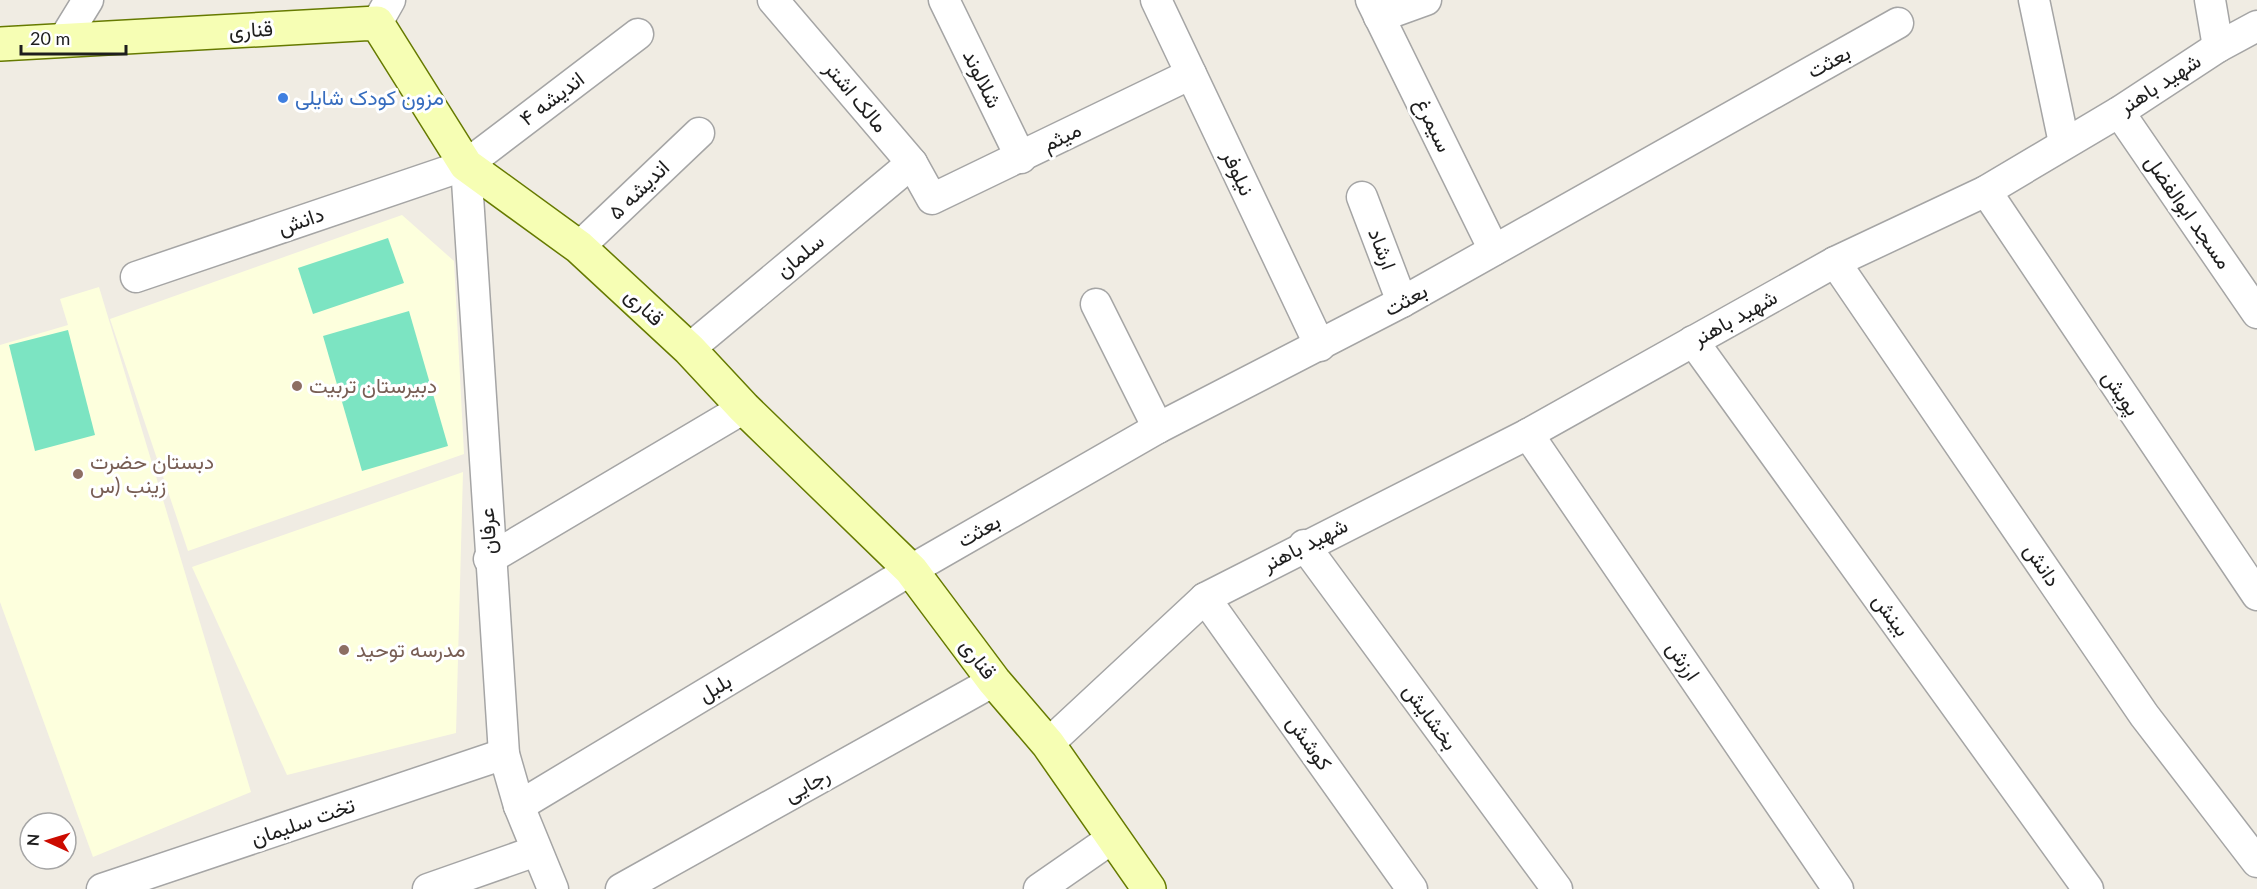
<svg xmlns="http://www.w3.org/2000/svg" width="2257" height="889" font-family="Lato,Vazirmatn,sans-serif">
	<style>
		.education { fill: #fdffdd }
		.pitch { fill: #7ce4c2 }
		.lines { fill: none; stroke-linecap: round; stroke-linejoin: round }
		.street-casing { stroke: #a5a5a5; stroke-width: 33 }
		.secondary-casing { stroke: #667a00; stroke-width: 36 }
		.street { stroke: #fff; stroke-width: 30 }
		.secondary { stroke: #f6feb4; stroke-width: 33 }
		.shop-dot { fill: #3f7fe0; stroke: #fff; stroke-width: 2 }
		.education-dot { fill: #8d6e63; stroke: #fff; stroke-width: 2 }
		.labels { text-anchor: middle; stroke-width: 6; stroke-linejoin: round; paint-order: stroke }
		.street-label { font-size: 21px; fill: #1e1e1e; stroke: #fff }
		.shop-label { font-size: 21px; fill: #366cbe; stroke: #fff; text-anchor: start }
		.education-label { font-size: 21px; fill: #785e54; stroke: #fff; text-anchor: start }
	</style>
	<rect width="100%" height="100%" fill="#f0ece3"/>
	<g class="education">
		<path d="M 402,215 L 454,261 L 464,454 L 188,551 L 110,319 Z"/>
		<path d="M 99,287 L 251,792 L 93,857 L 0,602 L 0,345 L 68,325 L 60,299 Z"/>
		<path d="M 463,472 L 456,733 L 287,775 L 192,567 Z"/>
	</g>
	<g class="pitch">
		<path d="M 388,238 L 404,283 L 313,314 L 298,268 Z"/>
		<path d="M 409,311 L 448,446 L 362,471 L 323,336 Z"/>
		<path d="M 68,330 L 95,435 L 35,451 L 9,345 Z"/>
	</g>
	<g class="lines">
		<defs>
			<g id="street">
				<path d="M 773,0 L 912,163 L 932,199 L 1191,74"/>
				<path d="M 944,0 L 1021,158"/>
				<path d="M 1156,0 L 1320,346"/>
				<path d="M 1371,0 L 1494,250"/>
				<path d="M 2034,0 L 2064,143"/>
				<path d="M 2210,0 L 2218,47"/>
				<path d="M 1379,17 L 1426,0"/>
				<path d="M 377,23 L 390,0"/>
				<path d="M 64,39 L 88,0"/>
				<path d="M 2119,112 L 2257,313"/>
				<path d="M 466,165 L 504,754 L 519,806 L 553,889"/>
				<path d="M 1986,191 L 2257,595"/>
				<path d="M 1362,197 L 1402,302"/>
				<path d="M 579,247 L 699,133"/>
				<path d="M 1835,262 L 2144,715 L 2257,862"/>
				<path d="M 136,277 L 466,165 L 638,34"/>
				<path d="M 1096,304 L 1158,428"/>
				<path d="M 1693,341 L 2088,889"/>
				<path d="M 689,349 L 912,163"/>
				<path d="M 1528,434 L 1838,889"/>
				<path d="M 1304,545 L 1557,889"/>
				<path d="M 489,559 L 744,408"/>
				<path d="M 1205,598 L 1412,889"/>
				<path d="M 1048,744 L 1205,598 L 1528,434 L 1835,262 L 1986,191 L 2119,112 L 2218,47 L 2257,26"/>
				<path d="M 519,806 L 911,570 L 1158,428 L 1402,302 L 1898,23"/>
				<path d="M 102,889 L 504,754"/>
				<path d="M 428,889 L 536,851"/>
				<path d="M 621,889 L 994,681"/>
				<path d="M 1039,889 L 1114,837"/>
			</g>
			<path id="secondary" d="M 0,44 L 377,23 L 466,165 L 579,247 L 689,349 L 744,408 L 911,570 L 994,681 L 1048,744 L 1149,889"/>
		</defs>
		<use href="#street" class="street-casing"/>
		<use href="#secondary" class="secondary-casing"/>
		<use href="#street" class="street"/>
		<use href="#secondary" class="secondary"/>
	</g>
	<circle class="shop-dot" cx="283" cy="98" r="6"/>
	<g class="education-dot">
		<circle cx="297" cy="386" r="6"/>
		<circle cx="78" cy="474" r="6"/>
		<circle cx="344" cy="650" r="6"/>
	</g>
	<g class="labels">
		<g class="street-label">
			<text transform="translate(251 30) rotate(-3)" y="7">قناری</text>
			<text transform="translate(1829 62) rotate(-29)" y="7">بعثت</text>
			<text transform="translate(982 79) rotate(64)" y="7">شلالوند</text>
			<text transform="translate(2160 84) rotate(-33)" y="7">شهید باهنر</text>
			<text transform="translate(856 97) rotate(50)" y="7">مالک اشتر</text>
			<text transform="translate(552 99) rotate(-37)" y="7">اندیشه ۴</text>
			<text transform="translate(1433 125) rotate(64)" y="7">سیمرغ</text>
			<text transform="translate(1062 137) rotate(-26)" y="7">میثم</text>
			<text transform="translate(1238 173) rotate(65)" y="7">نیلوفر</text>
			<text transform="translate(639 190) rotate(-44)" y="7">اندیشه ۵</text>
			<text transform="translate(2188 212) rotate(55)" y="7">مسجد ابوالفضل</text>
			<text transform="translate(301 221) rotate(-19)" y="7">دانش</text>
			<text transform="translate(1382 249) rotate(69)" y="7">ارشاد</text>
			<text transform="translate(800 256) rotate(-40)" y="7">سلمان</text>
			<text transform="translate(1406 300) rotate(-29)" y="7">بعثت</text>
			<text transform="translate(644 307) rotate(43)" y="7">قناری</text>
			<text transform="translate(1735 318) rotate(-29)" y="7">شهید باهنر</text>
			<text transform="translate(2121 393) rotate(56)" y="7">پویش</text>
			<text transform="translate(488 531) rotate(-93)" y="7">عرفان</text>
			<text transform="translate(979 531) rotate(-30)" y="7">بعثت</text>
			<text transform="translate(1305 545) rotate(-27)" y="7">شهید باهنر</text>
			<text transform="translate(2042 565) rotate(56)" y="7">دانش</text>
			<text transform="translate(1891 615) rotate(54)" y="7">بینش</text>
			<text transform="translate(978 659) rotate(53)" y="7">قناری</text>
			<text transform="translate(1683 661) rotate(56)" y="7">ارزش</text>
			<text transform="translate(715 688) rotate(-31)" y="7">بلبل</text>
			<text transform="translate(1430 717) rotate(54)" y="7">بخشایش</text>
			<text transform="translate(1309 743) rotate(55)" y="7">کوشش</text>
			<text transform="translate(807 785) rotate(-29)" y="7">رجایی</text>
			<text transform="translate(303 822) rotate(-19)" y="7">تخت سلیمان</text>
		</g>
		<g class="shop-label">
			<text x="295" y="105">مزون کودک شایلی</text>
		</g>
		<g class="education-label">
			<text x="309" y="393">دبیرستان تربیت</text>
			<text x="90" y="469">دبستان حضرت<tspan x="90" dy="24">زینب (س</tspan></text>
			<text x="356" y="657">مدرسه توحید</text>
		</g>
	</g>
	<g transform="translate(48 841) rotate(274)"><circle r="28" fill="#ffffff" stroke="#a5a5a5" stroke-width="1.5"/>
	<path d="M0-4.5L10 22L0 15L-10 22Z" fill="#cc0b00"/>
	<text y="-9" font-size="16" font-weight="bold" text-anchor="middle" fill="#1e1e1e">N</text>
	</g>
	<path d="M21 45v9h105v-9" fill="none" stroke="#1e1e1e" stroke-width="3"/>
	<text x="30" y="45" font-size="18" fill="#1e1e1e" stroke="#ffffff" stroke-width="4.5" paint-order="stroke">20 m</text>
</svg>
